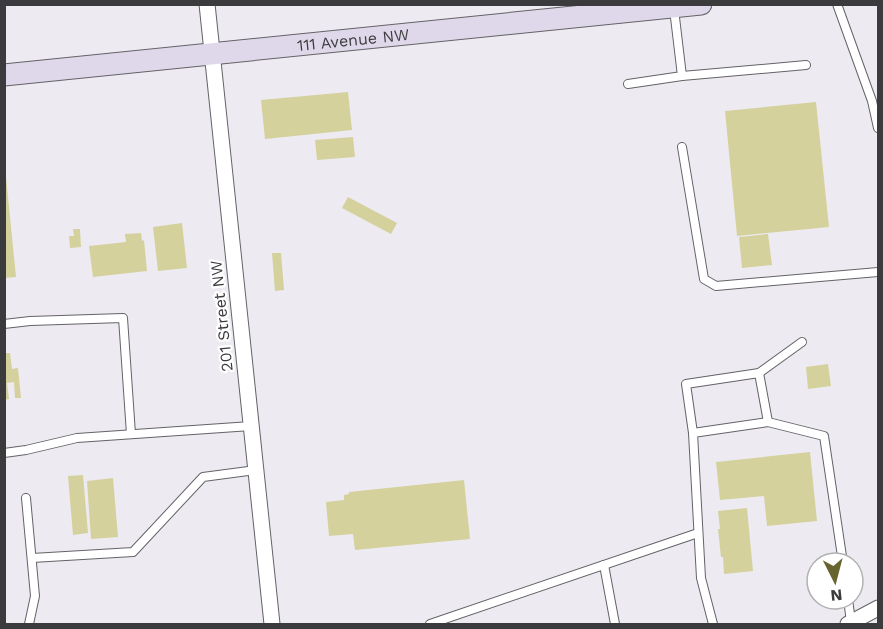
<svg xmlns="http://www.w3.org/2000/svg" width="883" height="629" font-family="'Work Sans',sans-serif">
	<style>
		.building { fill: #d4d19d }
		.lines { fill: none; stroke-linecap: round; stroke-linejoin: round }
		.lane-casing { stroke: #646267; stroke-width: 10 }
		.street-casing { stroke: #646267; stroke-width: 17 }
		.secondary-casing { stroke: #646267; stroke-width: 23 }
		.lane { stroke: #fff; stroke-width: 8 }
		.street { stroke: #fff; stroke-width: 15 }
		.secondary { stroke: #dfd8eb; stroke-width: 21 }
		.labels { text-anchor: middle; stroke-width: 4.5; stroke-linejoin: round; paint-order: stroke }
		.street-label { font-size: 16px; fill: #3b3b3d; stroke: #fff }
	</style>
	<rect width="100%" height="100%" fill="#edebf1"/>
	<g class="building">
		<path d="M 348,92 L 352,130 L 265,139 L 261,100 Z"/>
		<path d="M 816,102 L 829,227 L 737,236 L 725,111 Z"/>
		<path d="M 353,137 L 355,157 L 317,160 L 315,140 Z"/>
		<path d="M 4,177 L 6,177 L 16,277 L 4,278 Z"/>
		<path d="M 348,197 L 397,223 L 391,234 L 342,208 Z"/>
		<path d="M 182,223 L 187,268 L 158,271 L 153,227 Z"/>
		<path d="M 73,229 L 80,229 L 81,247 L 70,248 L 69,236 L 74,236 Z"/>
		<path d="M 141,233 L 142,241 L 144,240 L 147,271 L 93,277 L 89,246 L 126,242 L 125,234 Z"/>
		<path d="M 768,234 L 772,265 L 742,268 L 739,237 Z"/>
		<path d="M 272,253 L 281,253 L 284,290 L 275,291 Z"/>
		<path d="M 4,353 L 10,353 L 12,369 L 18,368 L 21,398 L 15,398 L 14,382 L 7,383 L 9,399 L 4,400 Z"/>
		<path d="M 828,364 L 831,386 L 808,389 L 806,367 Z"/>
		<path d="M 810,452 L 817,521 L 767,526 L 764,496 L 720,500 L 716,462 Z"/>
		<path d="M 83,475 L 88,533 L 73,535 L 68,476 Z"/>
		<path d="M 113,478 L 118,537 L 91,539 L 87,481 Z"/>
		<path d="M 464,480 L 470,539 L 355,550 L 353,534 L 329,536 L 326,502 L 344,500 L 344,495 L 349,494 L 349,492 Z"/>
		<path d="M 747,508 L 753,571 L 724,574 L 723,557 L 721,557 L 718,529 L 720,529 L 718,511 Z"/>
	</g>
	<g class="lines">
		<defs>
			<g id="lane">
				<path d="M 837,4 L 872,101 L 878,128"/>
				<path d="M 682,76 L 806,65"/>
				<path d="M 628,84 L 682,76 L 674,9"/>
				<path d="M 682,147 L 704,279 L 716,286 L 878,272"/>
				<path d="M 4,324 L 30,321 L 123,318 L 131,434"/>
				<path d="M 759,373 L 802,342"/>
				<path d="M 693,433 L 686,384 L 759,373 L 768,422"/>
				<path d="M 4,453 L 26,450 L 77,438 L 251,426"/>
				<path d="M 26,498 L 35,596 L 29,624"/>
				<path d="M 32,558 L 133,552 L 203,477 L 256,470"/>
				<path d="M 604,565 L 615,624"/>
				<path d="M 848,599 L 851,622"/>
				<path d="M 430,624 L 698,533"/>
				<path d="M 713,624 L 701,578 L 693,433 L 768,422 L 824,436 L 843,563"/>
			</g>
			<g id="street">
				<path d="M 207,4 L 272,624"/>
				<path d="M 848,624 L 878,608"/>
			</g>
			<g id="secondary">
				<path id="s1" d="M 4,75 L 701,4"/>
			</g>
		</defs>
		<use href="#lane" class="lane-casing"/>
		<use href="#street" class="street-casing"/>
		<use href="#secondary" class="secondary-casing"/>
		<use href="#lane" class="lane"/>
		<use href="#street" class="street"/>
		<use href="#secondary" class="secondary"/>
	</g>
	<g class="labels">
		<g class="street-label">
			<text dy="6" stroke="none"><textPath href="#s1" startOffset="351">111 Avenue NW</textPath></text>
			<text transform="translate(221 316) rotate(-96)" y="6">201 Street NW</text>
		</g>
	</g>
	<rect width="883" height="629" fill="none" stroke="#3b3b3d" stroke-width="12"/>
	<g transform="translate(835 581) rotate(174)"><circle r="28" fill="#ffffff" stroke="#b1b1b1" stroke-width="1.5"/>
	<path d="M0-4.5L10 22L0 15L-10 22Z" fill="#686430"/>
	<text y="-9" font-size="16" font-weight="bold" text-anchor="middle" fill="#3b3b3d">N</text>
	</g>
</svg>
